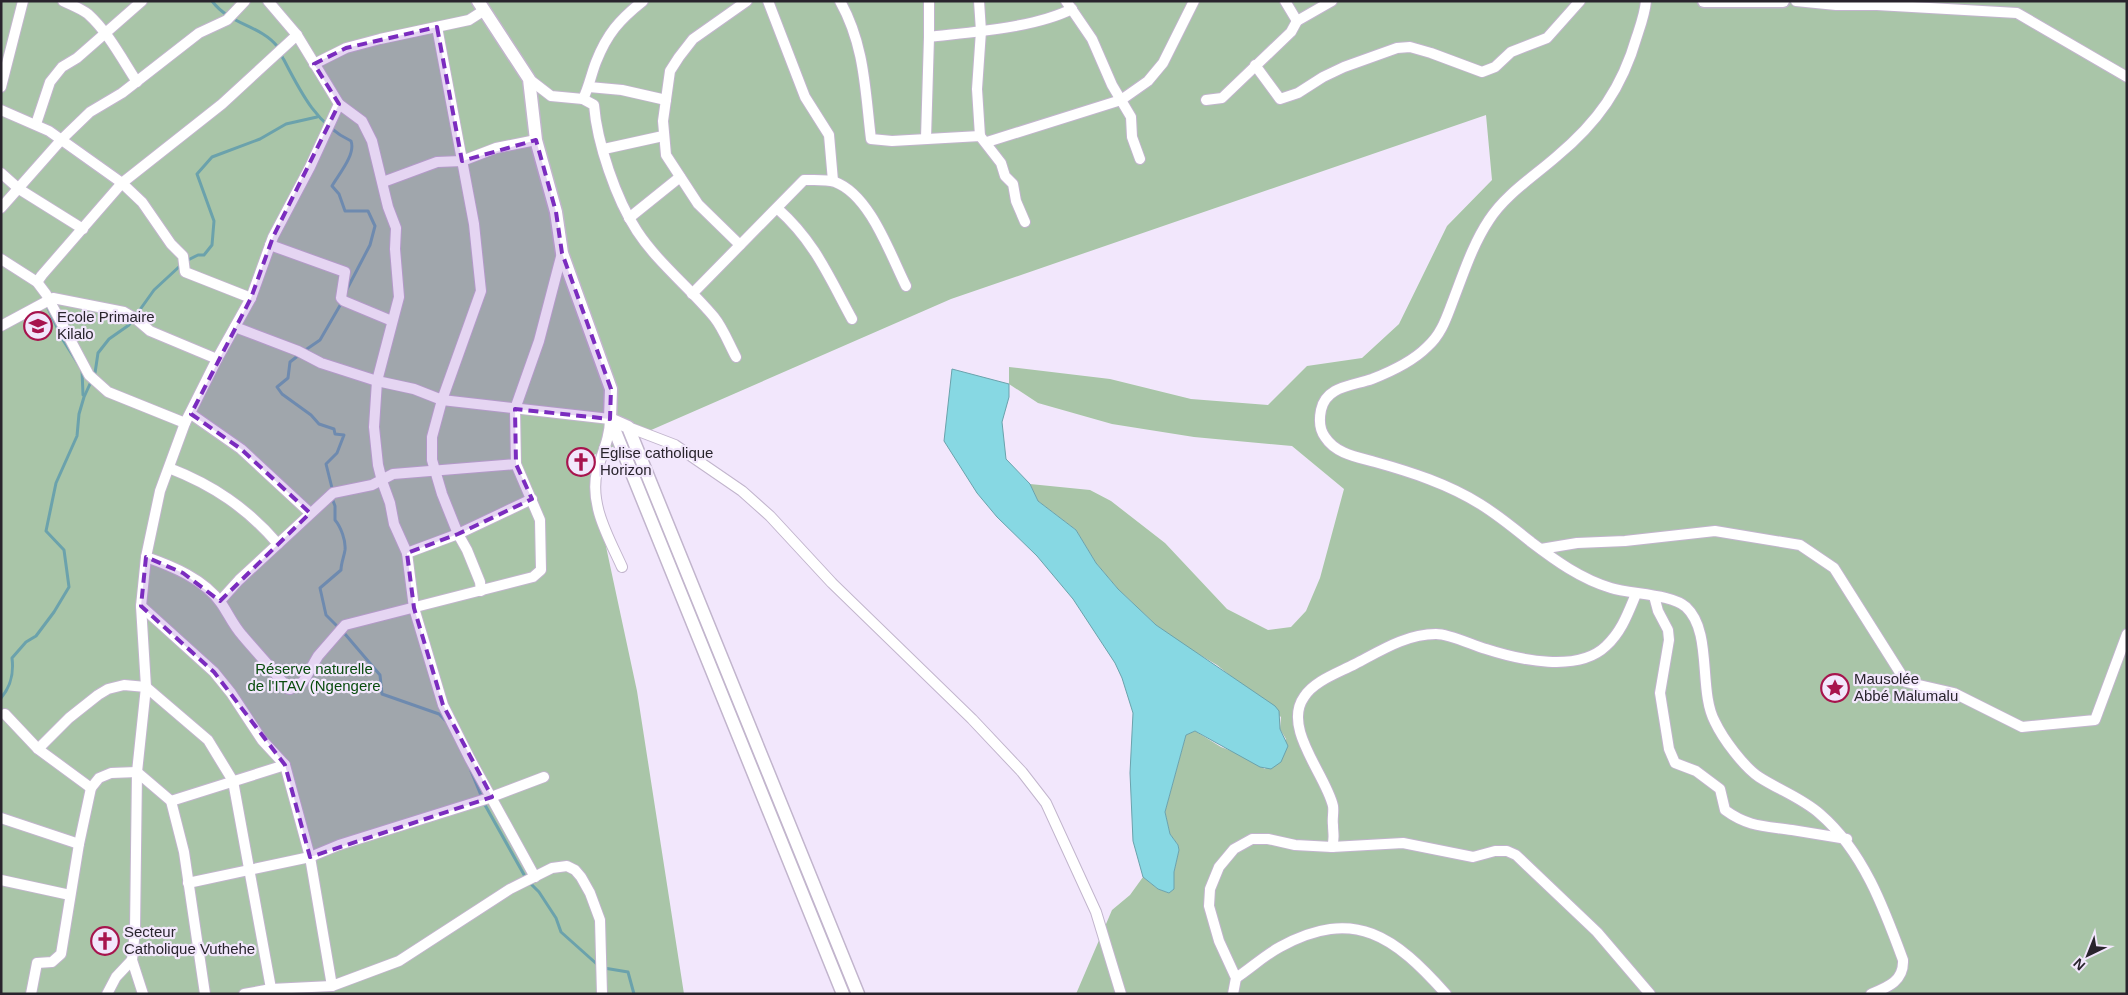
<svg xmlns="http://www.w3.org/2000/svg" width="2128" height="995" font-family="Helvetica,sans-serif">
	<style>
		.green { fill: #a9c5a8 }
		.water { fill: #87d8e3; stroke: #6ba2ac }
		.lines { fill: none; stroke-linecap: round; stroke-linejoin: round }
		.stream { stroke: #6ba2ac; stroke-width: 3 }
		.minor-casing { stroke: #c2b5cd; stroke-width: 12 }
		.tertiary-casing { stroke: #c2b5cd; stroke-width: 15 }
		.minor { stroke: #fff; stroke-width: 10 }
		.tertiary { stroke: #fff; stroke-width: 12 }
		.marked { fill: #7b2cbf; fill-opacity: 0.2; stroke: #7b2cbf; stroke-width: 4; stroke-dasharray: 10 6; stroke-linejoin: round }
		.labels { text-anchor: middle; stroke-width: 4.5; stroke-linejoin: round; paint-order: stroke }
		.poi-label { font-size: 15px; fill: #29242d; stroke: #f2e7fc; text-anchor: start }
		.park-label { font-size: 15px; fill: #0a4c0f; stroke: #f2e7fc }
	</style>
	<rect width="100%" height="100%" fill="#f2e7fc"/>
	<path class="green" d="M 1,1 L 2127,1 L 2127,994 L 1076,994 L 1112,910 L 1130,895 L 1143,877 L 1158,889 L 1169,893 L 1173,889 L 1174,872 L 1179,850 L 1178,845 L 1170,834 L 1165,812 L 1186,735 L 1195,731 L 1221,747 L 1237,753 L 1265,769 L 1286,739 L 1280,729 L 1281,717 L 1217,665 L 1178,642 L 1156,625 L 1118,589 L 1096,563 L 1076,530 L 1038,501 L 1030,484 L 1090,490 L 1111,501 L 1165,543 L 1227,609 L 1268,630 L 1291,627 L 1306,611 L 1320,578 L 1344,489 L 1292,446 L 1194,437 L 1112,424 L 1038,403 L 1009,384 L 1009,367 L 1110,379 L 1191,399 L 1268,405 L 1307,366 L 1362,358 L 1399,324 L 1447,226 L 1492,180 L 1486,115 L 951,299 L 587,458 L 637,691 L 684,994 L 1,994 Z"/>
	<path class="water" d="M 952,369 L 1009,384 L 1009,397 L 1002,422 L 1006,459 L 1030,484 L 1038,501 L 1076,530 L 1096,563 L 1118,589 L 1156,625 L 1275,706 L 1279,711 L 1280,729 L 1288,746 L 1281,762 L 1271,769 L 1260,767 L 1195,731 L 1186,735 L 1165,812 L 1170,834 L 1178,845 L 1179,850 L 1174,872 L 1174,889 L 1169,893 L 1158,889 L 1143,877 L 1133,841 L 1130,773 L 1133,713 L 1122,678 L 1115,663 L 1073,599 L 1037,556 L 997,517 L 977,493 L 944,441 Z"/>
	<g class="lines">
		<g class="stream">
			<path d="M 212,1 C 230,25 260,25 277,46 C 280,50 281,56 284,60 C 301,93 317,125 351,141 C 356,154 339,174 332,186 L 339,194 L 345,211 L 368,211 L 375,226 L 370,245 L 346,291"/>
			<path d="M 186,261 L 198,255 L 204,255 L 212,245 L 214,221 L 197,174 L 212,157 L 260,139 L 286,124 L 317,117"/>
			<path d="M 48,308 L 63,340 L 82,370 L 83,395"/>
			<path d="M 304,351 L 320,340 L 342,302"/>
			<path d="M 299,355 L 290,362 L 288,378 L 277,387 L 282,394 L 311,415 L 319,424 L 334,429 L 335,434 L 344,435 L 337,453 L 326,464 L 333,492"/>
			<path d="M 332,498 L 335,506 L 335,520 C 341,527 346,541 345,550 C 344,557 341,563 341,570 L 320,588 L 326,615 L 345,634 L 380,675 L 382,694 L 439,714 L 448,723"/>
			<path d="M 1,698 C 11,686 14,674 12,658 L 26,642 L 36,636 L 54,612 L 69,587 L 64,550 L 46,531 L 56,483 L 77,436 L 79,414 L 84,397 L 95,373 L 98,353 L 109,339 L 129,325 L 154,290 L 181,265"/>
			<path d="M 471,771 L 485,805 L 527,880 L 539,892 L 556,918 L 561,932 L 599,966"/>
			<path d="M 604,968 L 628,972 L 634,994"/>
		</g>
		<defs>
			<g id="minor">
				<path d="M 63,1 C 71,5 80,8 88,14 C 108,32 122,59 137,82"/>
				<path d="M 768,1 L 805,97 L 829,135 L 833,181"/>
				<path d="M 840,1 C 865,46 865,90 871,139 L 892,141 L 980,136 L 1001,163 L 1005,176 L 1013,184 L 1016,201 L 1025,222"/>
				<path d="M 979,1 L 981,31 L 977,89 L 980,136"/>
				<path d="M 1066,1 L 1092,39 L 1112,85 L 1131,117 L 1132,137 L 1140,159"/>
				<path d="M 1285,1 L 1297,21"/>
				<path d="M 1646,1 C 1645,13 1641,24 1637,36 C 1622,88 1598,122 1556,157 C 1533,177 1505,195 1489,220 C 1473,244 1464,272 1454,298 C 1447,316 1442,334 1427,347 C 1413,361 1390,372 1372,379 C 1352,386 1326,386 1321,410 C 1319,420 1319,429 1325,437 C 1336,454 1357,457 1375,462 C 1411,472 1448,484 1480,504 C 1498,515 1515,529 1531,542 C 1556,561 1581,579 1611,588 C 1630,594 1672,594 1686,607 C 1713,632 1698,691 1715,722 C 1723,739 1744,767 1759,777 C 1779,790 1802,798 1820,814 C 1863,851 1884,908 1903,960 C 1904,981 1888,987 1871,994"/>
				<path d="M 1796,1 L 1836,5 L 1877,5 L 2017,13 L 2127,77"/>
				<path d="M 437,27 L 474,224 L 481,291 L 442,400 L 432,437 L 432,460 L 442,494 L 458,534 L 467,550 L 480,582 L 481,591"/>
				<path d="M 929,37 C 972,32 1034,28 1072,9"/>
				<path d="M 314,64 L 346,48 L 380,39 L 469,20 L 483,11"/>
				<path d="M 1255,65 L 1280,99 L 1298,93 L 1323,77 L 1344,67 L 1397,48 L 1410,47 L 1431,53 L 1482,72 L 1495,67 L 1511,52 L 1547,38 L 1580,1"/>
				<path d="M 529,79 L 551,96 L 583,99 C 589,87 591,75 596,62 C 607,34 619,20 643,1"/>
				<path d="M 1,87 L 23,1"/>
				<path d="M 589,87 L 622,90 L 666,100"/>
				<path d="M 583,99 L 594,105 C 597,143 616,199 637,231 C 658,263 689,287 714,317 C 723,328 729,344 736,357"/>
				<path d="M 1206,100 L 1222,98 L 1291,32 L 1297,21 L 1332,1"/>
				<path d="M 339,104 L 362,121 L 372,141 L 388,207 L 396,228 L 395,249 L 399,297 L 377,381 L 374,427 L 378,465 L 382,481 L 390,503 L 394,524 L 407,553 L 414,608 L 443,705 L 470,759 L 535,877"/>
				<path d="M 1,110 L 49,131 L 122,183 L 142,202 L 171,244 L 183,256 L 185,272 L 251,298"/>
				<path d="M 36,124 L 50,82 L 62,67 L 77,58 L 142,1"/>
				<path d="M 926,138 L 929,37 L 929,1"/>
				<path d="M 987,142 L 1121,100 L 1148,81 L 1163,63 L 1194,1"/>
				<path d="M 604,149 L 663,136"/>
				<path d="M 1,173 L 19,189 L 83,229"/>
				<path d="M 383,182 L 437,162 L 462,161 L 496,148 L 536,140"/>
				<path d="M 1,208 L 62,139 L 90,112 L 122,93 L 199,33 L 227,20 L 245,1"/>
				<path d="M 778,209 C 815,242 829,277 852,319"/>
				<path d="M 629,218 L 680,177"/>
				<path d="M 270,245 L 345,272 L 341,298 L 344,301 L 392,321"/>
				<path d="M 740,245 L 698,204 L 666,155 L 663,121 L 670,71 L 679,57 L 693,39 L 747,1"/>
				<path d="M 1,259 L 37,282 L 46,294 L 89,375 L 108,392 L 185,423"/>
				<path d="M 37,282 L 42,275 L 122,183 L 222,104 L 297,35"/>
				<path d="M 692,294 L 804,180 C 813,180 826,179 835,182 C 870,195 890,254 906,286"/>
				<path d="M 1,326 L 53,298 L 124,312 L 136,319 L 150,331 L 217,359"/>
				<path d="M 235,327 L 298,351 L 321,363 L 377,381 L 414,389 L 442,400 L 610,419 C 610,438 602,453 597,471 C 589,505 609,538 622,567"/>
				<path d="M 191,414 L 241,449 L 310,513"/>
				<path d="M 628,427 L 675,445 L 742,491 L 770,516 L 832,583 L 972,719 L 1022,772 L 1046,803 L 1096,912 L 1121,994"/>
				<path d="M 169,468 C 213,485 247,508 278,544"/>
				<path d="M 1541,549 L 1577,543 L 1625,541 L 1715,531 L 1800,545 L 1834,568 L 1906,682 L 1954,693 L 2022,727 L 2095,720 L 2127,634"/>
				<path d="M 407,553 L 458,534 L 532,499"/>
				<path d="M 146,557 C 172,566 204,579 221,603 C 228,613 233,625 242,635 C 257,653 273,669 287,688 L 290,689 L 303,682 L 318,656 L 345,625 L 533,577 L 541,570 L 540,520 L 516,464 L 515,409 L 539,341 L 562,253"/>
				<path d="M 1654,596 L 1658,611 L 1668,630 L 1669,640 L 1660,693 L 1669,749 L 1675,763 L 1696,771 L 1720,789 L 1725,810 C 1748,827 1765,826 1792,830 C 1810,833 1828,836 1847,839"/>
				<path d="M 220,601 L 239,580 L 333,493 L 372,485 L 393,474 L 516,464"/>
				<path d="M 141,606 L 214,672 L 231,693 L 262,740 L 285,765 L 310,857 L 332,986"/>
				<path d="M 5,714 L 38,749 L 91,788"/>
				<path d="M 38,749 L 69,718 L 98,695 L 108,689 L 124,685 L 146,687 L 208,740 L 233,781 L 272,994"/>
				<path d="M 171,801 L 285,765"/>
				<path d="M 1,818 L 79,844"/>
				<path d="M 1332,847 C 1335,838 1333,834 1333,825 C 1332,819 1334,812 1333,806 C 1326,775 1282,728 1304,697 C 1314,681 1338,673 1355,664 C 1380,651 1406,634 1436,634 C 1450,634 1472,645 1486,649 C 1520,660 1578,673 1606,646 C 1622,631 1628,613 1636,594"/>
				<path d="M 1,880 L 70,895"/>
				<path d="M 188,883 L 310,857 L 339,845 L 486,799 L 544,777"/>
				<path d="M 132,960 L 143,994"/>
				<path d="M 1236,978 C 1251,968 1265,955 1280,947 C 1355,906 1395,937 1446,994"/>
				<path d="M 31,994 L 37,963 L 52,962 L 61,954 L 79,844 L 91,788 L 99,778 L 111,773 L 137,772 L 171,801 L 184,852 L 205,994"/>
				<path d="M 107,994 L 116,977 L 132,960 L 135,930 L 137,772 L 146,687 L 141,606 L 146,557 L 160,491 L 185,423 L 217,359 L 251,298 L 273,237 L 310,167 L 339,104 L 297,35 L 268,1"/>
				<path d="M 244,994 L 271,989 L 332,986 L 399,961 L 510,889 L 552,868 L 567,866 L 575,870 L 581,877 L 590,893 L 600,920 L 602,994"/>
				<path d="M 1233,994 L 1236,978 L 1219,941 L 1209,906 L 1210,889 L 1219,867 L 1234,849 L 1252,839 L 1268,839 L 1295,845 L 1332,847 L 1403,843 L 1473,857 L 1495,851 L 1507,851 L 1516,855 L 1597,932 L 1650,994"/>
			</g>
			<g id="tertiary">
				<path d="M 478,1 L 529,79 L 536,140 L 556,212 L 562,253 L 611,389 L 610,419 L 843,994"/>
				<path d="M 1704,1 L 1783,1"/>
				<path d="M 610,419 L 628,427 L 858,994"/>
			</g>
		</defs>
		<use href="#minor" class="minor-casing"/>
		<use href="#tertiary" class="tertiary-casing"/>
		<use href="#minor" class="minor"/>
		<use href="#tertiary" class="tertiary"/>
	</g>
	<path class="marked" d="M 437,27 L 462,161 L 536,140 L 556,212 L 562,253 L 611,389 L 610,419 L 515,409 L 516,464 L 532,499 L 458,534 L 407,553 L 414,608 L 443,705 L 492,797 L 310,857 L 285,765 L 214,672 L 141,606 L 146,557 L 183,573 L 220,601 L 310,513 L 241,449 L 191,414 L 251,298 L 273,237 L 339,104 L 314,64 L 346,48 Z"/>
	<defs>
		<symbol id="school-ring" viewBox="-11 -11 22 22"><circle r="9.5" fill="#f2e7fc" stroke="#a7144d" stroke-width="1.5"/><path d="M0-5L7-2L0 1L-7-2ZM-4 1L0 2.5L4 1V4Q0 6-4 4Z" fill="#a7144d"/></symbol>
		<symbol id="church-ring" viewBox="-11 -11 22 22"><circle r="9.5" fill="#f2e7fc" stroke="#a7144d" stroke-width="1.5"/><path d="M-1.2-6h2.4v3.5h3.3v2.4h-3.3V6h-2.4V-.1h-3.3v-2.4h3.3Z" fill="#a7144d"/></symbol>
		<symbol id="sight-ring" viewBox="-11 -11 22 22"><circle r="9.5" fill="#f2e7fc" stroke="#a7144d" stroke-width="1.5"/><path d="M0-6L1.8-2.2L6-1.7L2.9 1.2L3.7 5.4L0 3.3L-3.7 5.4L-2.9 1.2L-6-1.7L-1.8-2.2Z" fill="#a7144d"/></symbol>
	</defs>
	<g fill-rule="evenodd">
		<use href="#school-ring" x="22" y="310" width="32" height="32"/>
		<use href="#church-ring" x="565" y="446" width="32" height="32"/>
		<use href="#sight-ring" x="1819" y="672" width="32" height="32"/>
		<use href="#church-ring" x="89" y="925" width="32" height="32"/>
	</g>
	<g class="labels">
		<g class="poi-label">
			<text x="57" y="322">Ecole Primaire<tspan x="57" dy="17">Kilalo</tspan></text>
			<text x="600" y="458">Eglise catholique<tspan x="600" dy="17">Horizon</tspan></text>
			<text x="1854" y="684">Mausolée<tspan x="1854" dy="17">Abbé Malumalu</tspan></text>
			<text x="124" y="937">Secteur<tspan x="124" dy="17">Catholique Vuthehe</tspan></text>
		</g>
		<g class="park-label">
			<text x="314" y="674">Réserve naturelle<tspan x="314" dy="17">de l'ITAV (Ngengere</tspan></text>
		</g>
	</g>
	<rect width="2128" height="995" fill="none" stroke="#29242d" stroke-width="5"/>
	<g transform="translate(2088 955) rotate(223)" stroke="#f2e7fc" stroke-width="4" paint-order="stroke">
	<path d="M0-4L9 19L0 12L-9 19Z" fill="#29242d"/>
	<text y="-8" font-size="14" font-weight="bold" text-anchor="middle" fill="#29242d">N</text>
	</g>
</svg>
